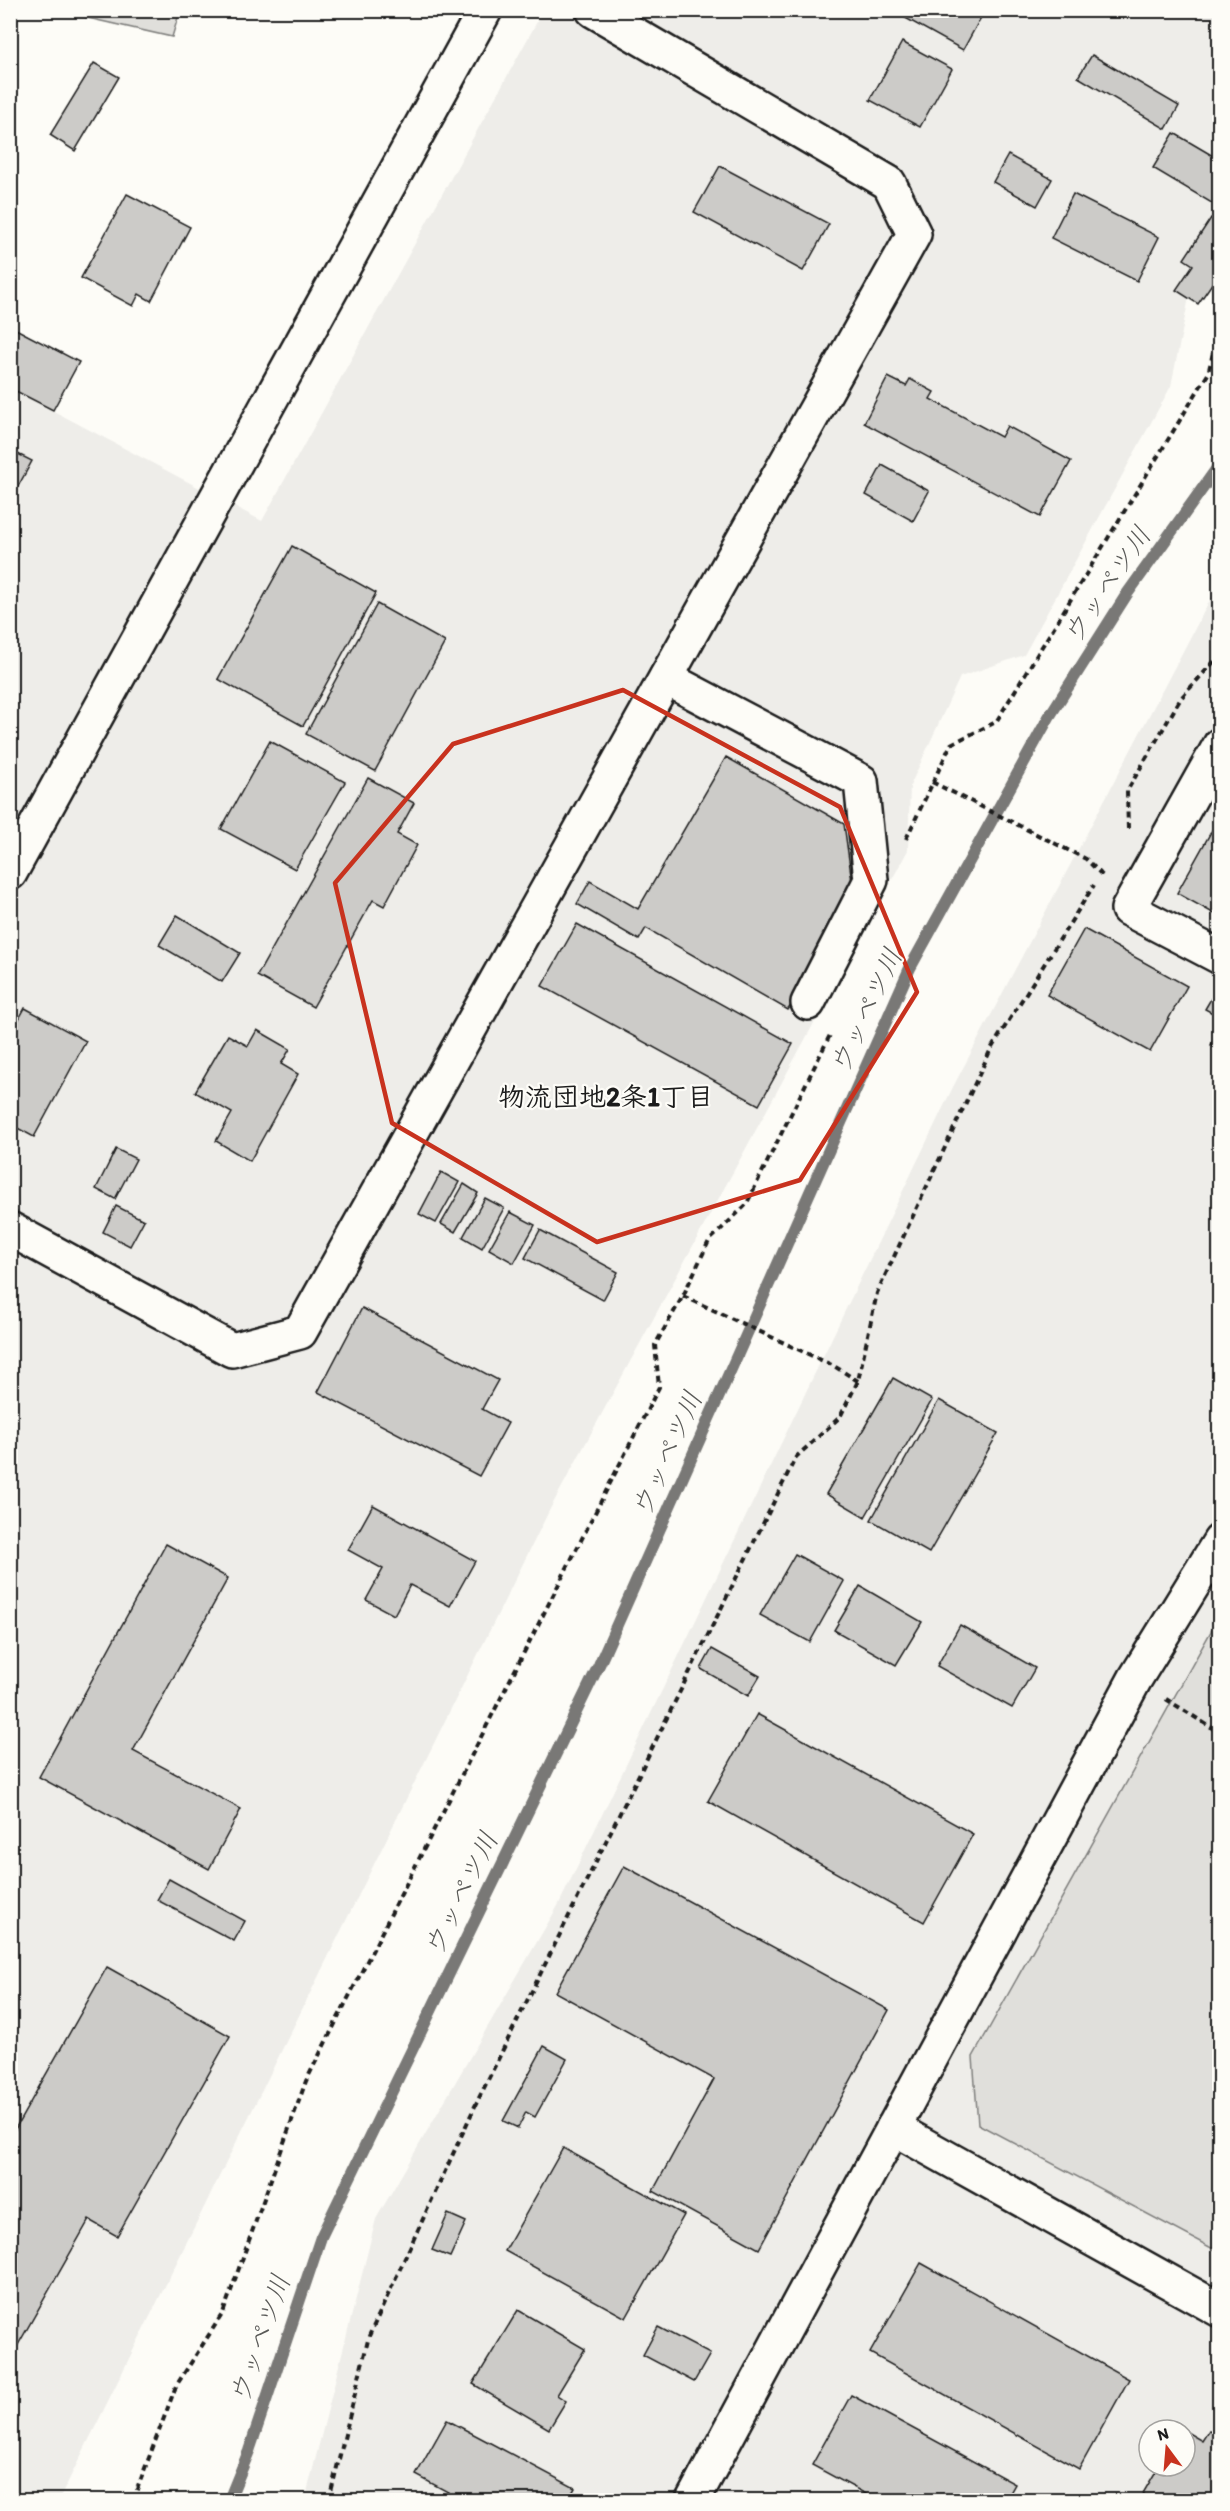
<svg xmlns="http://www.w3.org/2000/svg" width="1230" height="2511" font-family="Itim,'Klee One',sans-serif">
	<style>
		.built { fill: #eeede9; fill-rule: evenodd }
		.green { fill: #e0dfdb; stroke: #7e7e7c; stroke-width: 1.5 }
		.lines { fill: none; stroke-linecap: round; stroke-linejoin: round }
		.stream { stroke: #797876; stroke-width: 12 }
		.building { fill: #cccbc8; stroke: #1c1c1c; stroke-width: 1.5 }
		.minor-casing { stroke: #1c1c1c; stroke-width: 38 }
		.path { stroke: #1c1c1c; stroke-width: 4; stroke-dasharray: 6 4.5; stroke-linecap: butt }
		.minor { stroke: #fdfcf7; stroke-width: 33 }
		.marked { fill: none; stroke: #c8321e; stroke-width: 4.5; stroke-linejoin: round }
		.labels { text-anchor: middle; stroke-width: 4.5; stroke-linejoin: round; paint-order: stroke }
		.water-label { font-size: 27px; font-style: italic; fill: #5a5a58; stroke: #fdfcf7 }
		.neighbourhood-label { font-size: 27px; font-weight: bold; fill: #1c1c1c; stroke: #fdfcf7 }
	</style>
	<rect width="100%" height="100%" fill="#fdfcf7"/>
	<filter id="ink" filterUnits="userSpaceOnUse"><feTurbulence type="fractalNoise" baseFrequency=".0167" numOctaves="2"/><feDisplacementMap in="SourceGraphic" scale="12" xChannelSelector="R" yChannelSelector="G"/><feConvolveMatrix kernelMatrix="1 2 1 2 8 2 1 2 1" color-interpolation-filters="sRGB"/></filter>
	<g filter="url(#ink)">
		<g class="built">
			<path d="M 543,11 L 1219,11 L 1219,246 L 1195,268 L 1171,386 L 1024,655 L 960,677 L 910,786 L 908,850 L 550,1509 L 59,2500 L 31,2500 L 10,2489 L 10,388 L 262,521 Z"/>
			<path d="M 1219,583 L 1219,2500 L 305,2500 L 376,2219 L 559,1904 L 953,1087 ZM 1149,2430 L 1185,2430 L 1185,2466 L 1149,2466 Z"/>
		</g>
		<g class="green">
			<path d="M 57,11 L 180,10 L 180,11 L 172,37 Z"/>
			<path d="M 1219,1617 L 1219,2252 L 978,2124 L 973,2057 Z"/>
		</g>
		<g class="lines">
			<path class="stream" d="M 229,2500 L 249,2451 L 321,2237 L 599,1665 L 910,968 L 1049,717 L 1127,594 L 1220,464"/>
		</g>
		<g class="building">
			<path d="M 891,10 L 985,10 L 963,50 Z"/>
			<path d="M 902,42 L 952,69 L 920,127 L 870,100 Z"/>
			<path d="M 1092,55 L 1179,106 L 1166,129 L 1078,77 Z"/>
			<path d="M 94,63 L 119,77 L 75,151 L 50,135 Z"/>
			<path d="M 1174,133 L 1220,160 L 1220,208 L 1153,168 Z"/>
			<path d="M 1008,155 L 1052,179 L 1037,206 L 993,182 Z"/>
			<path d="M 720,166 L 829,224 L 803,271 L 694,212 Z"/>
			<path d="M 127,194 L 190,227 L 151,301 L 139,294 L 133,306 L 81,278 Z"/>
			<path d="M 1073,194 L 1159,237 L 1137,281 L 1051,238 Z"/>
			<path d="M 1211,218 L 1220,223 L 1220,272 L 1198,304 L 1176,290 L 1193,265 L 1184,259 Z"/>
			<path d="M 10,326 L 79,362 L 53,410 L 10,388 Z"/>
			<path d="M 888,377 L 906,386 L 910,379 L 934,392 L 930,399 L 1001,437 L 1007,426 L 1071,461 L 1040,517 L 864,423 Z"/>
			<path d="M 10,450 L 32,461 L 10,501 Z"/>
			<path d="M 882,465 L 929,491 L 913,521 L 866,495 Z"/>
			<path d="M 292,546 L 376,593 L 303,726 L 218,679 Z"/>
			<path d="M 377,604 L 445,642 L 375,771 L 306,734 Z"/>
			<path d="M 270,741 L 345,782 L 295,869 L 221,829 Z"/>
			<path d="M 726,757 L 844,824 L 854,896 L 788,1010 L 646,928 L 639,940 L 577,904 L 590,881 L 638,909 Z"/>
			<path d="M 368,778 L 414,803 L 397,834 L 417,845 L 384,906 L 373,900 L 313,1007 L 257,976 Z"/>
			<path d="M 1220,816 L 1220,917 L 1177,893 Z"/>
			<path d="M 177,915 L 240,953 L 222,982 L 159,945 Z"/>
			<path d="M 577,924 L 793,1044 L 759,1105 L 542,986 Z"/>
			<path d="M 1084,929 L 1187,986 L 1150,1052 L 1047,995 Z"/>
			<path d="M 1215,992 L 1220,995 L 1220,1017 L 1205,1009 Z"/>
			<path d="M 25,1008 L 86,1041 L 34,1137 L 10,1124 L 10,1035 Z"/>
			<path d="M 257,1030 L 290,1049 L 281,1064 L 298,1074 L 250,1161 L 216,1141 L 232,1113 L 195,1092 L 228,1035 L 248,1046 Z"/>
			<path d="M 1220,1030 L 1220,1050 L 1211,1045 Z"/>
			<path d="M 116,1149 L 136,1159 L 115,1199 L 96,1189 Z"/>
			<path d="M 441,1172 L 459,1182 L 436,1223 L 419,1214 Z"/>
			<path d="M 464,1184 L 478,1193 L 455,1232 L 441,1224 Z"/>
			<path d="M 485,1198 L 504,1208 L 482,1248 L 463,1237 Z"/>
			<path d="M 116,1206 L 144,1220 L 130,1246 L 103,1232 Z"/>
			<path d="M 510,1212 L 535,1225 L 514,1263 L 489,1249 Z"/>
			<path d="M 540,1230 L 618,1272 L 603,1300 L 525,1258 Z"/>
			<path d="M 362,1308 L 498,1380 L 482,1409 L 508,1423 L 479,1476 L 318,1392 Z"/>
			<path d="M 893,1378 L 932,1400 L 865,1517 L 826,1494 Z"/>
			<path d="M 939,1400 L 998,1433 L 929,1553 L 871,1520 Z"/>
			<path d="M 373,1505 L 475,1561 L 450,1606 L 410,1585 L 394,1615 L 366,1600 L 383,1569 L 348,1550 Z"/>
			<path d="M 166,1544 L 228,1578 L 133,1751 L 241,1809 L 209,1869 L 39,1777 Z"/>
			<path d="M 795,1554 L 844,1581 L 810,1642 L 760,1615 Z"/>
			<path d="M 860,1586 L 922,1622 L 896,1665 L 834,1630 Z"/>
			<path d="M 960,1625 L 1035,1668 L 1012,1708 L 937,1666 Z"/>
			<path d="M 712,1649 L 760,1676 L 748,1696 L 701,1669 Z"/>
			<path d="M 757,1714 L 973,1834 L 924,1922 L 708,1801 Z"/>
			<path d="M 624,1866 L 889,2010 L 759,2249 L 653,2191 L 714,2079 L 555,1992 Z"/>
			<path d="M 169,1879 L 245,1921 L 234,1941 L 157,1900 Z"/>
			<path d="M 107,1967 L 230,2036 L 117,2236 L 89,2220 L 10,2359 L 10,2138 Z"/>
			<path d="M 544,2046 L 567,2059 L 535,2117 L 526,2112 L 518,2128 L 503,2121 Z"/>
			<path d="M 563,2148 L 684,2215 L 626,2318 L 505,2251 Z"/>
			<path d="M 448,2214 L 466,2222 L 450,2257 L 432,2250 Z"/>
			<path d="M 921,2263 L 1129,2379 L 1079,2469 L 870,2353 Z"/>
			<path d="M 518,2310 L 585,2349 L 557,2395 L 566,2401 L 549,2429 L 473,2384 Z"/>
			<path d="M 658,2327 L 710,2354 L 694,2382 L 643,2355 Z"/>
			<path d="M 851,2395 L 1015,2484 L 1006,2500 L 877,2500 L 812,2465 Z"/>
			<path d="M 447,2420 L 575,2488 L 568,2500 L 444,2500 L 448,2492 L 416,2475 Z"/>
			<path d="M 1209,2430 L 1220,2436 L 1220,2500 L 1139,2500 L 1159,2466 L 1185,2466 L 1185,2431 L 1202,2441 Z"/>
			<path d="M 1018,2494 L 1031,2500 L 1014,2500 Z"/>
		</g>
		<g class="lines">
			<defs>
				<g id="minor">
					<path d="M 666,678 L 861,781 L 871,880 L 808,1003"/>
					<path d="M 1220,745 L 1128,909 L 1220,957"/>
					<path d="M 10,873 L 485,10"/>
					<path d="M 10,1229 L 232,1350 L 300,1332 L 914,234 L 889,183 L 593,10"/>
					<path d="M 893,2128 L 1220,2310"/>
					<path d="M 693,2500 L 1135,1679 L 1220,1541"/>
				</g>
			</defs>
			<use href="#minor" class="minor-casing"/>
			<g class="path">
				<path d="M 932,782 L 1086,859 L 1101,874 L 1103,871"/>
				<path d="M 1128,829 L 1127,791 L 1181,698 L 1220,655"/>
				<path d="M 906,839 L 951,744 L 996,722 L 1208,374 L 1220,323"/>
				<path d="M 683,1296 L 834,1366 L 858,1381"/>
				<path d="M 1166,1699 L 1220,1733"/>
				<path d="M 133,2500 L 176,2386 L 223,2313 L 306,2081 L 659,1387 L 655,1345 L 683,1296 L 709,1241 L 746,1205 L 830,1035"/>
				<path d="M 329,2500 L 369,2336 L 476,2104 L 796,1457 L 840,1417 L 858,1381 L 877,1293 L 991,1049 L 1094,885"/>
			</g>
			<use href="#minor" class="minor"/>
		</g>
	</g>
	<path class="marked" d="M 623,690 L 840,807 L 917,992 L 800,1180 L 597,1242 L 392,1123 L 335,883 L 453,744 Z"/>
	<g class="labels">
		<g class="water-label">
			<text transform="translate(1107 585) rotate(-56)" y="9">ウッペツ川</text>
			<text transform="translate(866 1011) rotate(-65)" y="9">ウッペツ川</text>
			<text transform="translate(667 1454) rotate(-66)" y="9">ウッペツ川</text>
			<text transform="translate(461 1894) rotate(-64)" y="9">ウッペツ川</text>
			<text transform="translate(260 2339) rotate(-71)" y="9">ウッペツ川</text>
		</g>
		<g class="neighbourhood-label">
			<text x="606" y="1106">物流団地2条1丁目</text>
		</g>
	</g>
	<rect width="1230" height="2511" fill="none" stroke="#fdfcf7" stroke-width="36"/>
	<rect x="18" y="18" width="1194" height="2475" fill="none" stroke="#1c1c1c" stroke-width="2" filter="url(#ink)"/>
	<g transform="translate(1167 2448) rotate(344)"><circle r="28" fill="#fdfcf7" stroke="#a3a29f" stroke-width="1.5"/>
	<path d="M0-4.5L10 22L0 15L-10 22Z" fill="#c8321e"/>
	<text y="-9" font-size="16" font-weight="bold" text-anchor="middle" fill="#1c1c1c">N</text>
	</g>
</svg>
